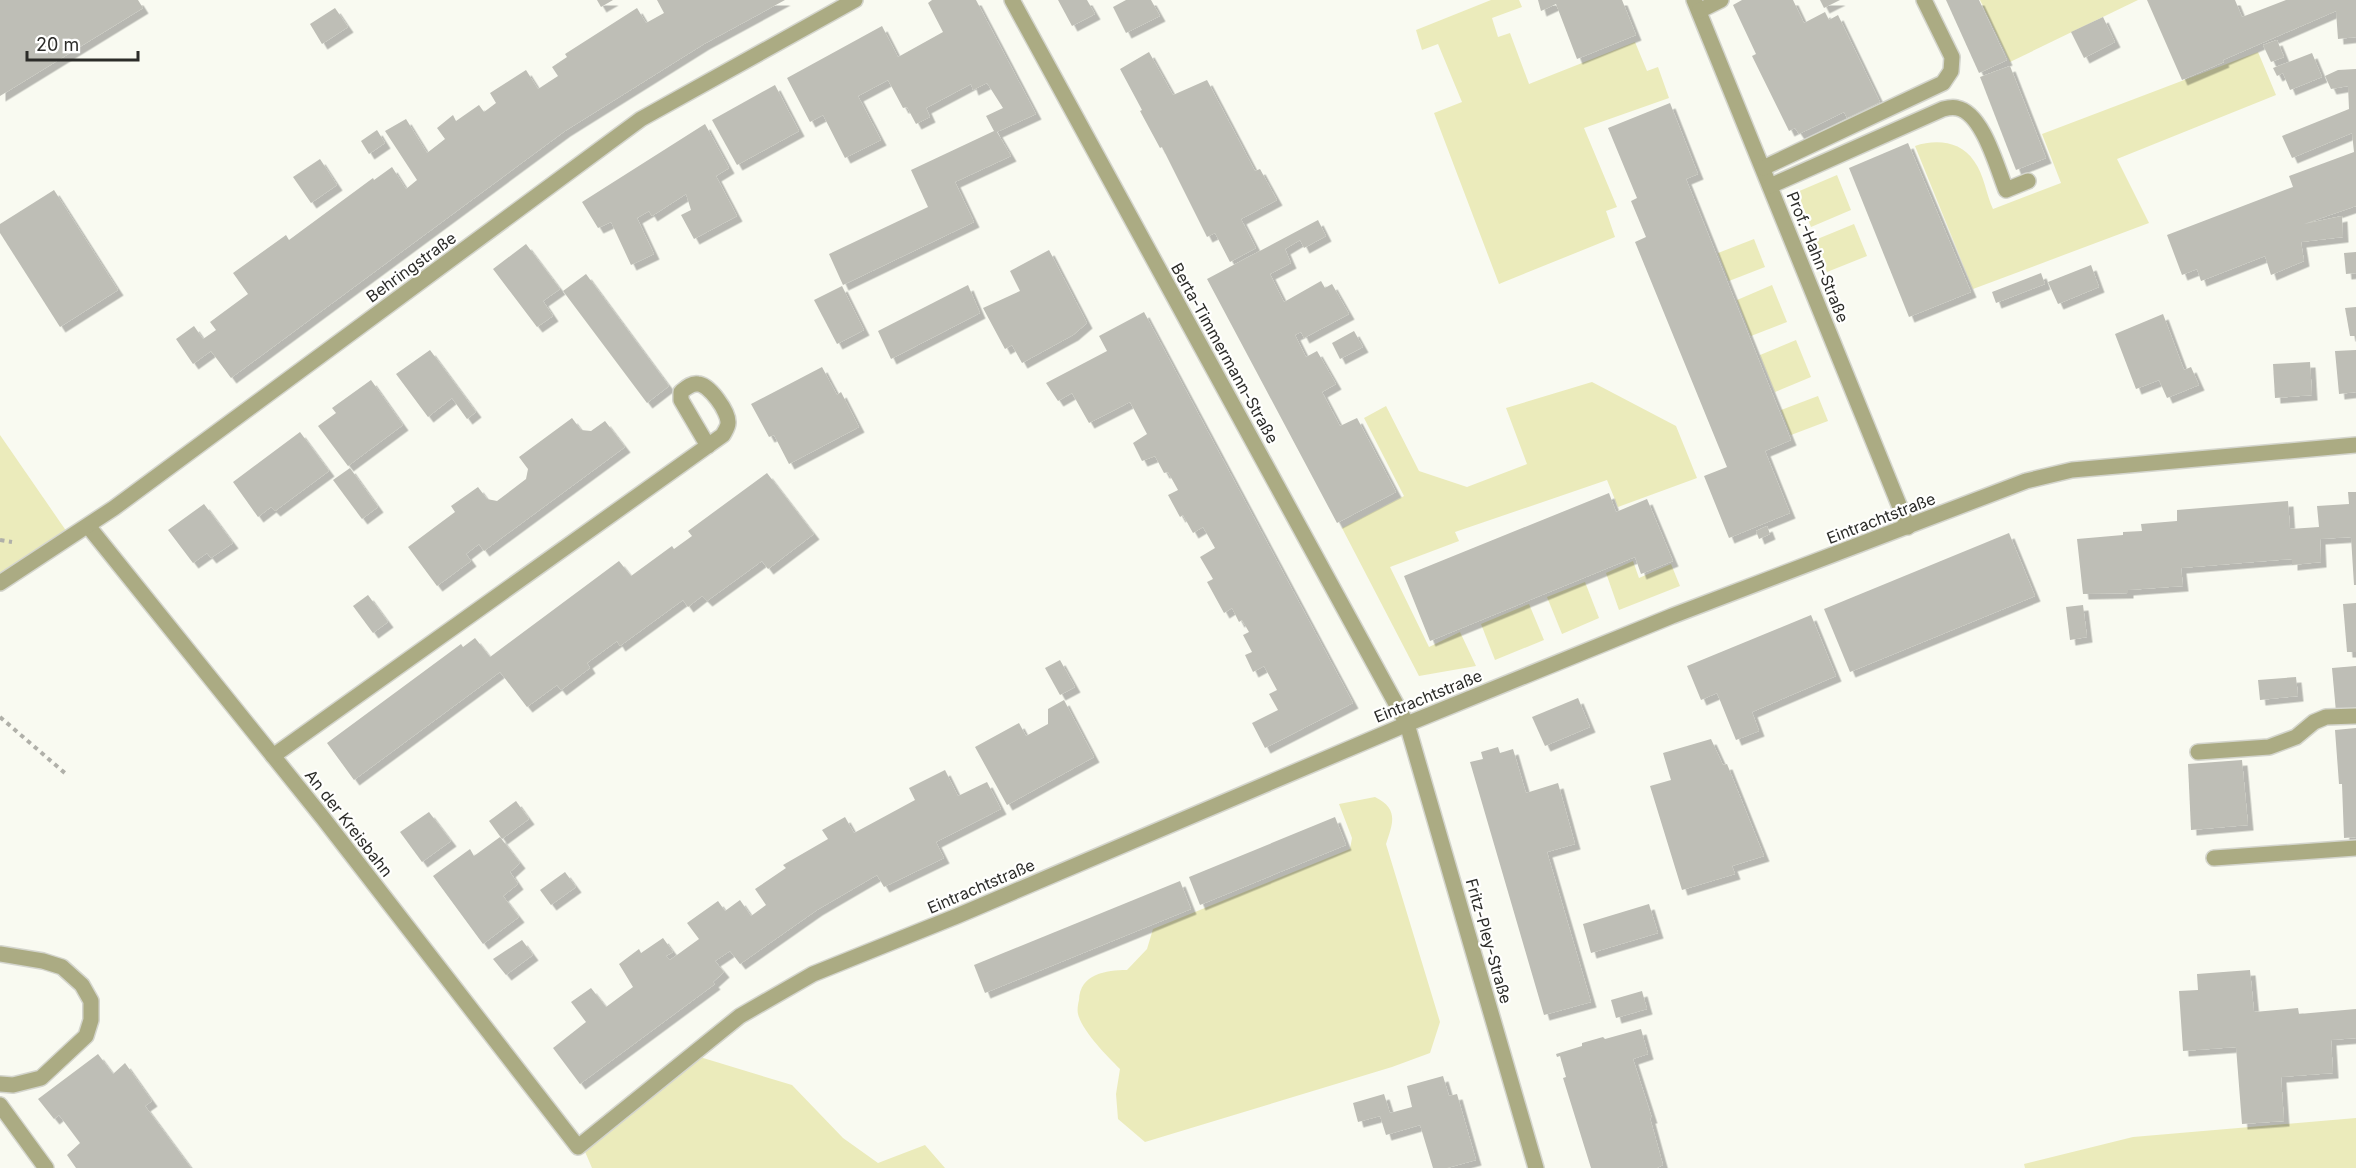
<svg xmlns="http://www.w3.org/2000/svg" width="2356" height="1168" font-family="Inter,sans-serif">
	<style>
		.green { fill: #ebebbb }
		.building { fill: #bebeb6; filter: url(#shadow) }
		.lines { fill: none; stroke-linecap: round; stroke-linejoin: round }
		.minor-casing { stroke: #d4d5cd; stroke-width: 18 }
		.path { stroke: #b0b0a9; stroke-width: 4; stroke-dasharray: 4.5 4.5; stroke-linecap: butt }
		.minor { stroke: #abab83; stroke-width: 15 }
		.labels { text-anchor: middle; stroke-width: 4.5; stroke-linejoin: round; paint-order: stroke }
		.street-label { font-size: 16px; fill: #2c2c29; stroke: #fffffe }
	</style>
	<defs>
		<filter id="shadow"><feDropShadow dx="5.5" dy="5.5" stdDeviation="0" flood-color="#0004"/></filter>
	</defs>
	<rect width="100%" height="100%" fill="#f9faf1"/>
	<g class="green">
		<path d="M 1491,0 L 1519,0 L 1522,7 L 1492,18 L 1498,37 L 1510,33 L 1529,84 L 1635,42 L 1647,71 L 1658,67 L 1669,98 L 1584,128 L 1617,207 L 1606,211 L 1615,237 L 1499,284 L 1434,113 L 1462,102 L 1438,44 L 1422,50 L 1416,30 Z"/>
		<path d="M 1980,0 L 2138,0 L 2010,62 Z"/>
		<path d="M 2258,52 L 2276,95 L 2117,159 L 2149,223 L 1973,289 L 1915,146 C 1936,139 1961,141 1974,161 C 1984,174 1986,194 1993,209 L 2061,183 L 2042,134 Z"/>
		<path d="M 1837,175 L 1851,210 L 1811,227 L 1797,192 Z"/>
		<path d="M 1854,224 L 1867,256 L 1827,272 L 1815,240 Z"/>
		<path d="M 1754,239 L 1765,267 L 1729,281 L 1718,253 Z"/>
		<path d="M 1772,285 L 1787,322 L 1751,336 L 1737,300 Z"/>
		<path d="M 1796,340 L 1811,377 L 1775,392 L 1760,355 Z"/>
		<path d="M 1592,382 L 1676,426 L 1697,478 L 1618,507 L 1607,480 L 1455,532 L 1459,541 L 1390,567 L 1429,647 L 1460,632 L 1476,666 L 1419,676 L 1342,528 L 1404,496 L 1364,418 L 1386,406 L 1419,471 L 1467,487 L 1527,464 L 1506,408 Z"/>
		<path d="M 1818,396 L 1828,421 L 1791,435 L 1781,410 Z"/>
		<path d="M 0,435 L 69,535 L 0,583 Z"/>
		<path d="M 1633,561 L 1639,578 L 1671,564 L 1680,586 L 1619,610 L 1606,573 Z"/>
		<path d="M 1585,582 L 1599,618 L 1562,634 L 1547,597 Z"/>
		<path d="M 1529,604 L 1544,640 L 1495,660 L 1481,624 Z"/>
		<path d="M 1375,797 C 1399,809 1393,823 1386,844 L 1440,1022 L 1430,1053 L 1392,1067 L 1145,1142 L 1118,1119 L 1116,1094 L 1120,1069 C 1108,1057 1082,1031 1078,1014 C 1077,1010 1078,1004 1079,1000 C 1080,974 1106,970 1127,970 L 1147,949 L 1153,929 L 1350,849 L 1352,838 L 1339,804 Z"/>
		<path d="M 690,1054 L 792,1085 L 843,1138 L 878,1163 L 925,1145 L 945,1168 L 592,1168 L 583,1147 Z"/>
		<path d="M 2356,1118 L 2356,1168 L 2025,1168 L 2024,1164 L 2133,1137 Z"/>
	</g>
	<g class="building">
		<path d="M 0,0 L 138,0 L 143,8 L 0,96 Z"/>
		<path d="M 597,0 L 613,0 L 601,7 Z"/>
		<path d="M 657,0 L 785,0 L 704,44 L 565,131 L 231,378 L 211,351 L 193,364 L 176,339 L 194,326 L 203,339 L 216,330 L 210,322 L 248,294 L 233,273 L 286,235 L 289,240 L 373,178 L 374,180 L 392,167 L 406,189 L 417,180 L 385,131 L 406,119 L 427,153 L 445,139 L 437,128 L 453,115 L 456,121 L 479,105 L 484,112 L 496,103 L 490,93 L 526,70 L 538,89 L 558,76 L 552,67 L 567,57 L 565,54 L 637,8 L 646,23 L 664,13 Z"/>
		<path d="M 932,0 L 976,0 L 1036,114 L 997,132 L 1011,156 L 955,182 L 974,222 L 843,285 L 829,254 L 928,207 L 911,170 L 994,131 L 986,116 L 1003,108 L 987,83 L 973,90 L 971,84 L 926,108 L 930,117 L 916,124 L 907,107 L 903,108 L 888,80 L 858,96 L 881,140 L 845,158 L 823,115 L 810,122 L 787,78 L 882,26 L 898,57 L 943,32 L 928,3 Z"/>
		<path d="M 1058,0 L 1087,0 L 1095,14 L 1072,26 Z"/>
		<path d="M 1126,0 L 1151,0 L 1160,16 L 1126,33 L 1113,7 Z"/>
		<path d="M 1538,0 L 1622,0 L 1636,35 L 1577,59 L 1556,4 L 1541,11 Z"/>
		<path d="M 1742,0 L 1793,0 L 1804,23 L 1825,12 L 1829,20 L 1838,15 L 1880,102 L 1847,118 L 1844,112 L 1799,134 L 1795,128 L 1789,131 L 1752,56 L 1756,54 L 1733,5 Z"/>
		<path d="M 1820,0 L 1840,0 L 1824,8 Z"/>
		<path d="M 1946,0 L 1979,0 L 2007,60 L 1979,73 Z"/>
		<path d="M 2147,0 L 2235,0 L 2242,17 L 2286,0 L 2356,0 L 2356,37 L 2338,39 L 2336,11 L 2223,60 L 2224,62 L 2182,80 Z"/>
		<path d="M 335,8 L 348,27 L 322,44 L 310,24 Z"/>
		<path d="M 2103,17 L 2115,42 L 2084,58 L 2071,32 Z"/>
		<path d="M 2277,40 L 2284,57 L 2271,62 L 2263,45 Z"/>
		<path d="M 1149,52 L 1173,95 L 1207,80 L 1255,171 L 1260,169 L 1277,200 L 1241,219 L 1256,248 L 1230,262 L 1215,233 L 1207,237 L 1162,147 L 1160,148 L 1140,111 L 1142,110 L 1120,69 Z"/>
		<path d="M 2312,53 L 2322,77 L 2290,90 L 2283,73 L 2277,76 L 2273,68 Z"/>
		<path d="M 2010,66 L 2046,158 L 2016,170 L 1980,77 Z"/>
		<path d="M 2356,69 L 2356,206 L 2304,224 L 2342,216 L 2343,237 L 2301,242 L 2304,261 L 2271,275 L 2265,256 L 2201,281 L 2197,269 L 2182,275 L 2167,235 L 2290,188 L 2293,187 L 2289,176 L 2354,152 L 2352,133 L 2292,158 L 2282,136 L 2349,109 L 2348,86 L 2331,89 L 2325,76 L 2338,70 Z"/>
		<path d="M 775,85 L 799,131 L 737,165 L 712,120 Z"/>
		<path d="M 1670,103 L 1698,174 L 1686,179 L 1791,440 L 1765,451 L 1790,513 L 1729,538 L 1704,476 L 1727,467 L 1635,242 L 1646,237 L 1631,201 L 1637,198 L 1608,128 Z"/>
		<path d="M 705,124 L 729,168 L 716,176 L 737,216 L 694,239 L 681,215 L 691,210 L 686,194 L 652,216 L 649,211 L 637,218 L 654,254 L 631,265 L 611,222 L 598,228 L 582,202 Z"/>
		<path d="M 377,130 L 385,143 L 369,154 L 361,141 Z"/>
		<path d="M 1908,143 L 1971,292 L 1909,317 L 1849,168 Z"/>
		<path d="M 320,159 L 337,185 L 311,203 L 293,177 Z"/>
		<path d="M 54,190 L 118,290 L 60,327 L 0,233 L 0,224 Z"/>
		<path d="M 1318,220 L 1326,236 L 1304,248 L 1300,240 L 1285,249 L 1291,263 L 1270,274 L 1284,302 L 1321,281 L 1325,288 L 1332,284 L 1349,314 L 1304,338 L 1301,332 L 1295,335 L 1306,357 L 1317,351 L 1336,384 L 1322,392 L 1340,426 L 1357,418 L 1396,492 L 1337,523 L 1207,279 Z"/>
		<path d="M 526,244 L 560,289 L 543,301 L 553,316 L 537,327 L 493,269 Z"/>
		<path d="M 1049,250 L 1087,323 L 1073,335 L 1022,363 L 1012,345 L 1005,349 L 983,308 L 1020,291 L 1010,271 Z"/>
		<path d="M 2356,252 L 2356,273 L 2346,274 L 2344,253 Z"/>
		<path d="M 2091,265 L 2099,287 L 2058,304 L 2048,282 Z"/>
		<path d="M 2041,273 L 2045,284 L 1996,303 L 1992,292 Z"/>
		<path d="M 586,274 L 669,386 L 647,403 L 563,291 Z"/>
		<path d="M 968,285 L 980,313 L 891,359 L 878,331 Z"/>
		<path d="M 842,286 L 864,330 L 837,344 L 814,300 Z"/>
		<path d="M 2356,307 L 2356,336 L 2350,336 L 2345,308 Z"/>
		<path d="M 1144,312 L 1353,703 L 1265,748 L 1252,723 L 1278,710 L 1269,694 L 1277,690 L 1264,666 L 1253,672 L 1245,655 L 1252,652 L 1243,635 L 1249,632 L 1242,620 L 1239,622 L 1232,608 L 1224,613 L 1207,582 L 1213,579 L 1200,557 L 1215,548 L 1203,527 L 1193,533 L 1183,515 L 1180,517 L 1168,495 L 1178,490 L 1168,472 L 1164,473 L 1155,456 L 1142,461 L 1133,443 L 1147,434 L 1130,402 L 1089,423 L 1072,393 L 1058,401 L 1046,383 L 1107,351 L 1099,336 Z"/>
		<path d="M 2163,314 L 2184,370 L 2191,367 L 2199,385 L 2167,398 L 2159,380 L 2136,389 L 2115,334 Z"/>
		<path d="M 1354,331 L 1363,347 L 1340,359 L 1332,343 Z"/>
		<path d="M 430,350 L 476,412 L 467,419 L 452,398 L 428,417 L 396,374 Z"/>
		<path d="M 2356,350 L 2356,392 L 2339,394 L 2335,351 Z"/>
		<path d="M 2310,362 L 2312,395 L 2275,398 L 2273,364 Z"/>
		<path d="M 822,367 L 837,395 L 841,392 L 859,427 L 789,464 L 774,435 L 769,437 L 751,404 Z"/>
		<path d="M 371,380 L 403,425 L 348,466 L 318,426 L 336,413 L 332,408 Z"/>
		<path d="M 572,418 L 581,430 L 591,431 L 605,421 L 625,447 L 484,551 L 479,544 L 466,554 L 471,561 L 437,586 L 408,547 L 455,512 L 451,506 L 478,487 L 487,499 L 497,501 L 526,479 L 528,469 L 519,457 Z"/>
		<path d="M 300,432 L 329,471 L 275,511 L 271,507 L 258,517 L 233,482 Z"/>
		<path d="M 350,468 L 378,507 L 362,519 L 333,480 Z"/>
		<path d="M 767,473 L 814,534 L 768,569 L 762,561 L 707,601 L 702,596 L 688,607 L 683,600 L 620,646 L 617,641 L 587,663 L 590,668 L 561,690 L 557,685 L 527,707 L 500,672 L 354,780 L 327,743 L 461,644 L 463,647 L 475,638 L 490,657 L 619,561 L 631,576 L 672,546 L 674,549 L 692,536 L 688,531 Z"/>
		<path d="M 2348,492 L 2356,492 L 2356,585 L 2354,585 L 2351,537 L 2320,539 L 2321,562 L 2292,565 L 2292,559 L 2181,568 L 2183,586 L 2128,590 L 2128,593 L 2083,594 L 2077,539 L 2123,535 L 2123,532 L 2142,531 L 2141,524 L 2177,521 L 2177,510 L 2288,501 L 2290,529 L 2319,527 L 2317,506 L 2349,504 Z"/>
		<path d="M 1609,493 L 1616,512 L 1647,499 L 1673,561 L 1641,574 L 1635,557 L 1430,641 L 1404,576 Z"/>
		<path d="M 204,504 L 233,543 L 211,558 L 207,553 L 193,563 L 168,530 Z"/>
		<path d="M 1767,526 L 1770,534 L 1759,539 L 1756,531 Z"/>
		<path d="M 2009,533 L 2035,596 L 1850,672 L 1824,609 Z"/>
		<path d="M 368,595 L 388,622 L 373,633 L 353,606 Z"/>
		<path d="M 2356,603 L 2356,652 L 2347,652 L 2343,604 Z"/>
		<path d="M 2083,605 L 2087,637 L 2070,640 L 2066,607 Z"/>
		<path d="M 1811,615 L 1836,676 L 1752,712 L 1759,731 L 1736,740 L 1717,693 L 1701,700 L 1687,666 Z"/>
		<path d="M 1060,660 L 1075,687 L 1060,695 L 1045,668 Z"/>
		<path d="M 2356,666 L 2356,711 L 2336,712 L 2332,668 Z"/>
		<path d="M 2296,677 L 2298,696 L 2260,700 L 2258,680 Z"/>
		<path d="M 1578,698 L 1590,727 L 1545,746 L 1532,717 Z"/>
		<path d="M 1064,700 L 1094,757 L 1007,805 L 975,747 L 1019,723 L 1026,736 L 1048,724 L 1048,709 Z"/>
		<path d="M 2356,728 L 2356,837 L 2344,838 L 2342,784 L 2339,784 L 2335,730 Z"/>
		<path d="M 1711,739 L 1723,765 L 1727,764 L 1764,856 L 1732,866 L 1735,874 L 1682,890 L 1650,786 L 1671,780 L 1663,753 Z"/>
		<path d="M 1498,747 L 1500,753 L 1513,749 L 1526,793 L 1558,783 L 1575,844 L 1547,852 L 1591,1002 L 1544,1015 L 1470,762 L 1483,759 L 1481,752 Z"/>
		<path d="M 2242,760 L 2248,825 L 2191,830 L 2188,764 Z"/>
		<path d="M 945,770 L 958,796 L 987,782 L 1001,809 L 936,842 L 944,858 L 884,887 L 877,875 L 817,910 L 740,964 L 730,951 L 715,961 L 724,972 L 713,982 L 715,984 L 580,1084 L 553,1048 L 586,1022 L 571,1002 L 591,988 L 606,1007 L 633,987 L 619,964 L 639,949 L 641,953 L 663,938 L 673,952 L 666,956 L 670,960 L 699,939 L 687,923 L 718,901 L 725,911 L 740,900 L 751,916 L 766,905 L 755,889 L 786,868 L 783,865 L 828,839 L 822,830 L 845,817 L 854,833 L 915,800 L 909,788 Z"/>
		<path d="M 516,801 L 529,819 L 502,839 L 489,821 Z"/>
		<path d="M 429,812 L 451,841 L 422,862 L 400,832 Z"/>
		<path d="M 1335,817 L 1346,845 L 1200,905 L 1189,877 Z"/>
		<path d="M 500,837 L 520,863 L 510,872 L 518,884 L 503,896 L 519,917 L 483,944 L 433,876 L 470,849 L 474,856 Z"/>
		<path d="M 565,872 L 576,887 L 551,905 L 540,890 Z"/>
		<path d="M 1180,881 L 1191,909 L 985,993 L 974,965 Z"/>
		<path d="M 1649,904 L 1658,933 L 1591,953 L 1583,924 Z"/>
		<path d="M 522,940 L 533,955 L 506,975 L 493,959 Z"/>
		<path d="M 2250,970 L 2254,1012 L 2298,1008 L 2299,1014 L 2356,1009 L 2356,1038 L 2331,1040 L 2333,1073 L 2281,1077 L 2284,1121 L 2242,1124 L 2236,1047 L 2183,1051 L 2179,991 L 2198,990 L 2197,974 Z"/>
		<path d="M 1642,991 L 1647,1009 L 1616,1018 L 1611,1000 Z"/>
		<path d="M 1641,1029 L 1648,1054 L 1633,1059 L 1652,1118 L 1650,1118 L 1663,1165 L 1657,1168 L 1591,1168 L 1563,1078 L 1566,1077 L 1560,1056 L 1557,1057 L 1556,1054 L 1582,1046 L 1582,1043 L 1603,1037 L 1605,1039 Z"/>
		<path d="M 98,1054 L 113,1074 L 125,1063 L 152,1101 L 145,1106 L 191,1168 L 76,1168 L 67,1155 L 80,1143 L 59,1115 L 54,1119 L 38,1099 Z"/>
		<path d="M 1443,1076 L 1449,1096 L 1457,1094 L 1476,1160 L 1447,1168 L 1433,1168 L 1420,1125 L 1386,1135 L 1380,1116 L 1358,1122 L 1353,1103 L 1384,1094 L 1390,1113 L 1412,1107 L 1407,1086 Z"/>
	</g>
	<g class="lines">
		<defs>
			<g id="minor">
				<path d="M 1012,0 L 1407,724 L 1536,1168"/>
				<path d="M 1694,0 L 1908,527"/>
				<path d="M 1699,11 L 1721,0"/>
				<path d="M 1763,168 L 1943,83 L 1951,71 L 1952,57 L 1924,0"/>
				<path d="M 1770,186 L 1943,109 C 1947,108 1953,107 1957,108 C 1983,113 1997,168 2006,190 L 2028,181"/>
				<path d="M 88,526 L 323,818 L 578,1147 L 740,1016 L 813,974 L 957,916 L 1407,724 L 1672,616 L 2026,481 L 2072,470 L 2356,445"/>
				<path d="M 0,583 L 114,508 L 641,119 L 855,0"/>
				<path d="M 2198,752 L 2269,747 L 2296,737 L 2314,722 L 2326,717 L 2356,716"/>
				<path d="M 273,756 L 723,435 C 725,431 728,427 728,423 C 729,412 709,384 698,384 C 691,383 686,388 681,392 L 681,400 L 708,446"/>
				<path d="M 2214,858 L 2356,848"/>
				<path d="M 0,954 L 43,961 L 62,967 L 82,985 L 91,1001 L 91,1020 L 86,1036 L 41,1078 L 13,1085 L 0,1084"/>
				<path d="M 0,1105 L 46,1168"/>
			</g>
		</defs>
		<use href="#minor" class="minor-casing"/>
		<g class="path">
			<path d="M 0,540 L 12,542"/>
			<path d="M 0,717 L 66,774"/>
		</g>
		<use href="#minor" class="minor"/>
	</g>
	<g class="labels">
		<g class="street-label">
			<text transform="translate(1818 257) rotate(68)" y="6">Prof.-Hahn-Straße</text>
			<text transform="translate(411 267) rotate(-36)" y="6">Behringstraße</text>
			<text transform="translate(1225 353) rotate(61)" y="6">Berta-Timmermann-Straße</text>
			<text transform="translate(1881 518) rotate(-21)" y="6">Eintrachtstraße</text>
			<text transform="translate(1428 696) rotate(-22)" y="6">Eintrachtstraße</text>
			<text transform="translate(349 823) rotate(52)" y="6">An der Kreisbahn</text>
			<text transform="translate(981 886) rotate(-23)" y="6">Eintrachtstraße</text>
			<text transform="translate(1489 941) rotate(74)" y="6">Fritz-Pley-Straße</text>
		</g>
	</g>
	<path d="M27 51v9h111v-9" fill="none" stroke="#2c2c29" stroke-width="3"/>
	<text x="36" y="51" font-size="18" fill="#2c2c29" stroke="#fffffe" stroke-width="4.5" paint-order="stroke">20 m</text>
</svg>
